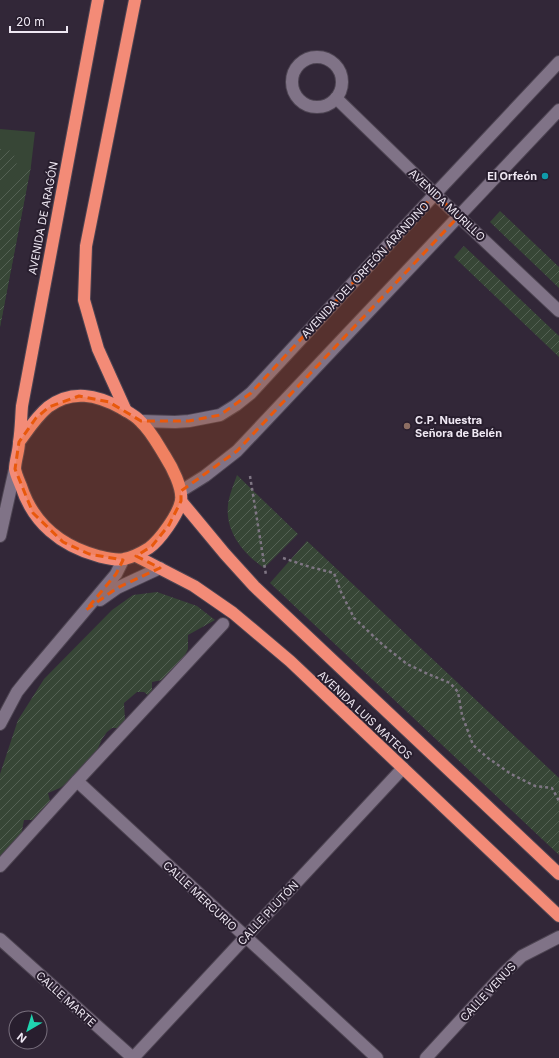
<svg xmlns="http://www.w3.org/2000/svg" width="559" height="1058" font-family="Inter,sans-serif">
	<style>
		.park { fill: #374636 }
		.garden { fill: url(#garden-furrows) }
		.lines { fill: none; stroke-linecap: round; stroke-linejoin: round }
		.minor-casing { stroke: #4d4452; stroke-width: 14 }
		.highway-casing { stroke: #4d4452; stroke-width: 14 }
		.path { stroke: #7f7684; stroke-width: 2.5; stroke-dasharray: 3 3; stroke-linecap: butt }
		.minor { stroke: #807387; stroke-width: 12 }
		.highway { stroke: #f38b77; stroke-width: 12 }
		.marked { fill: #e8590c; fill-opacity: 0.2; stroke: #e8590c; stroke-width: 3; stroke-dasharray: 8 5; stroke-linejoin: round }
		.culture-dot { fill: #0f9aa8; stroke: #281e2e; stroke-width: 1.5 }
		.education-dot { fill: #8d6e63; stroke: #281e2e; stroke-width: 1.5 }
		.labels { text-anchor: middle; stroke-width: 4; stroke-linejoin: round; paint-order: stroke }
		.poi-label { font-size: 11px; font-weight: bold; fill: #efe8f3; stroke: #281e2e; text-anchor: end }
		.street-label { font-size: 11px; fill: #efe8f3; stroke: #281e2e }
	</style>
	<defs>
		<pattern id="garden-furrows" width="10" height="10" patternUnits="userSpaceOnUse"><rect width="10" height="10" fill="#374636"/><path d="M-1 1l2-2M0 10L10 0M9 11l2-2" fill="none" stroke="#546154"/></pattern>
	</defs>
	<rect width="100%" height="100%" fill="#322738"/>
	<path class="park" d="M 0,129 L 35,132 L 31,166 L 0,327 Z"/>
	<g class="garden">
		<path d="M 0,149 L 13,151 L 17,165 L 0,181 Z"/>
		<path d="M 31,166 L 0,327 L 0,197 Z"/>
		<path d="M 500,211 L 559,267 L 559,288 L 490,222 Z"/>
		<path d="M 464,246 L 559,336 L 559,357 L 454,257 Z"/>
		<path d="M 237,475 L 298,534 L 264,568 C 244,554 225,532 228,505 C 229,495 234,484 237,475 Z"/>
		<path d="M 307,541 L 559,778 L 559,855 L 270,583 Z"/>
		<path d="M 157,592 L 197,606 L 215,620 L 188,635 L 188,649 L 182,661 L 167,679 L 152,682 L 152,693 L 149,696 L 144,692 L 137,692 L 124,703 L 125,720 L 118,728 L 112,728 L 107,732 L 102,739 L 95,755 L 74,778 L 60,788 L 48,793 L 50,801 L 34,820 L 24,820 L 21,836 L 4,854 L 0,856 L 0,774 L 18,720 L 44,679 L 112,610 L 133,595 Z"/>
	</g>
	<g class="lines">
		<defs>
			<g id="minor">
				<circle cx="317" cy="82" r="25"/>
				<path d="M 336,98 L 435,194 L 559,311"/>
				<path d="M 141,421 L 175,422 L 189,421 L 220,415 L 236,405 L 251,393 L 435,194 L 559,62"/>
				<path d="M 181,491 L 205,476 L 237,451 L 559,110"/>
				<path d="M 0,536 L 15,469"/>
				<path d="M 100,600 L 117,588 L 160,568"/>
				<path d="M 0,724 L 17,692 L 29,677 L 116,574 L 123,560"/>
				<path d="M 77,781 L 377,1058"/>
				<path d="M 0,866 L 77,781 L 223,624"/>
				<path d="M 0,939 L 133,1058"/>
				<path d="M 133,1058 L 403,768"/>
				<path d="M 426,1058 L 505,972 L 522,956 L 559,937"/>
			</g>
			<g id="highway">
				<path d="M 126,411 L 98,349 L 84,300 L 86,246 L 135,0"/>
				<path d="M 19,442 C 28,430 36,417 48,407 C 72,389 97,395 121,408 C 128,412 136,416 141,422 C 151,431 158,445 165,456 C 172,467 183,488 181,501 C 178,515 160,540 149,548 C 141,553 134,557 124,559 C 116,561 106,558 98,556 C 61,546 33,523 21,486 C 19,481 16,475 15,469 C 15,461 19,451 19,442 C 21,430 21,418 22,406 L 98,0"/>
				<path d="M 181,501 L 225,554 L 254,586 L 559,874"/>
				<path d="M 136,556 L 194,586 L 233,613 L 290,661 L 559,916"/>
			</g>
		</defs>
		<use href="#minor" class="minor-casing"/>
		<use href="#highway" class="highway-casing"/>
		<g class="path">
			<path d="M 250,476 L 266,575"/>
			<path d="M 283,558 L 310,567 L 334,573 L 341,592 L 354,618 L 383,645 L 407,664 L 428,674 L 450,683 L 458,692 L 462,715 L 473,745 L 488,758 L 511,774 L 535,786 L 552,788 L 559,801"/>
		</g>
		<use href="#minor" class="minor"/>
		<use href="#highway" class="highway"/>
	</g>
	<path class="marked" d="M 435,194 L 459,216 L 237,451 L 181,491 L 181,501 L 169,525 L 152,546 L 136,556 L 160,568 L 117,588 L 86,610 L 116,574 L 123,560 L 89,554 L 63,542 L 33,513 L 15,469 L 19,442 L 36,418 L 49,407 L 79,396 L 109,402 L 141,421 L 189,421 L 220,415 L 251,393 Z"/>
	<circle class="culture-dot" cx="545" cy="176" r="4"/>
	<circle class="education-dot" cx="407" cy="426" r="4"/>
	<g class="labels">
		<g class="poi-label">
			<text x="537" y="180">El Orfeón</text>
			<text x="415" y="424" text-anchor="start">C.P. Nuestra<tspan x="415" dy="13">Señora de Belén</tspan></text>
		</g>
		<g class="street-label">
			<text transform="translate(447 205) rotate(43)" y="4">AVENIDA MURILLO</text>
			<text transform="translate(43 218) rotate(-79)" y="4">AVENIDA DE ARAGÓN</text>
			<text transform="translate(365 270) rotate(-47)" y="4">AVENIDA DEL ORFEÓN ARANDINO</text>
			<text transform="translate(365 715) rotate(43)" y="4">AVENIDA LUIS MATEOS</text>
			<text transform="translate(200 896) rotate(43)" y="4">CALLE MERCURIO</text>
			<text transform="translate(268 913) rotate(-47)" y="4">CALLE PLUTÓN</text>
			<text transform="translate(488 992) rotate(-47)" y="4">CALLE VENUS</text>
			<text transform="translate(66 999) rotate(42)" y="4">CALLE MARTE</text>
		</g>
	</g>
	<g transform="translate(28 1030) rotate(218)"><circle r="19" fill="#281e2e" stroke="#786f7d"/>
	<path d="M0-3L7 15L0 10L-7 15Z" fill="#1fd5b0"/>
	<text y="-6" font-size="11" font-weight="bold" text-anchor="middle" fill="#efe8f3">N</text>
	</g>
	<path d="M10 26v6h57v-6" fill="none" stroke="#efe8f3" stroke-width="2"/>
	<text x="16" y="26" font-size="12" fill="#efe8f3" stroke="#281e2e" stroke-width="3" paint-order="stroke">20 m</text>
</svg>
